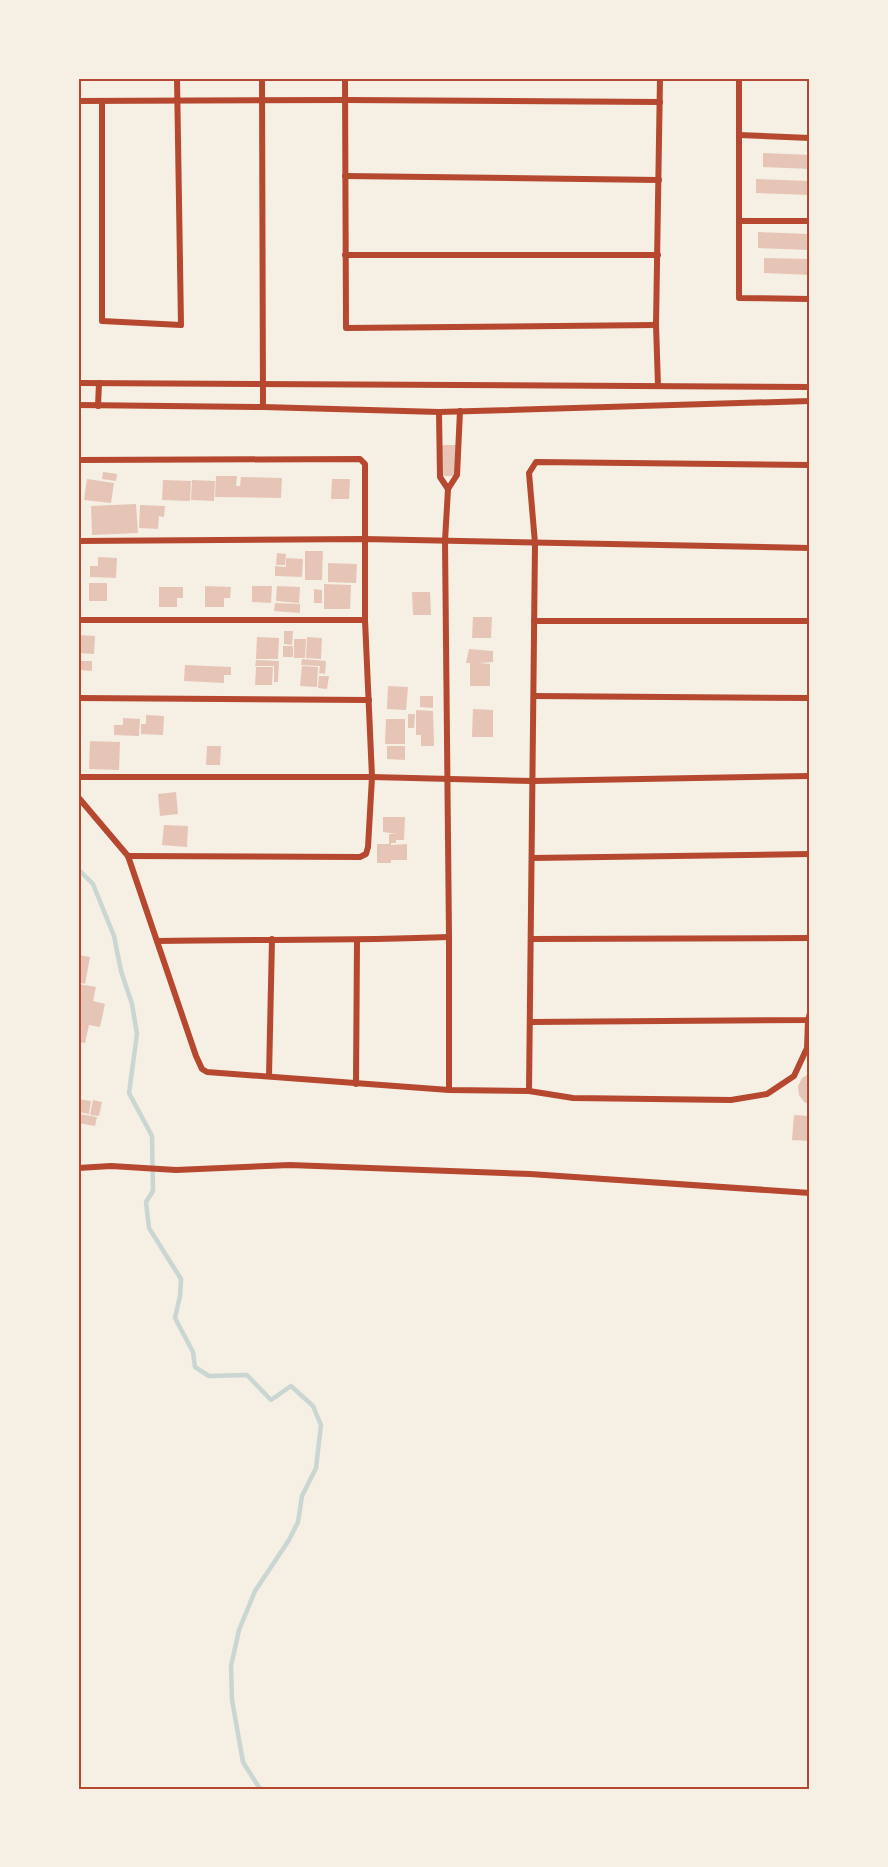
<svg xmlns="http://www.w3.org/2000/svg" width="888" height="1867" font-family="Cabin,sans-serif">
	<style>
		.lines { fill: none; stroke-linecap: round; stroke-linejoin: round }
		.stream { stroke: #c9d6d2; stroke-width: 4.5 }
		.building { fill: #e6c5b7 }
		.minor { stroke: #b5482f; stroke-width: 6 }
		.neatline { fill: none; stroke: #b5482f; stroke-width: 2 }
	</style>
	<rect width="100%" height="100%" fill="#f6efe4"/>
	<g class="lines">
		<path class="stream" d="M 78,869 L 93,884 L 114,936 L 121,971 L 132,1004 L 137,1034 L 129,1093 L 152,1136 L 153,1191 L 146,1202 L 149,1228 L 181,1279 L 180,1296 L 175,1318 L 193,1352 L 195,1367 L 209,1376 L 247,1375 L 271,1400 L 291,1386 L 313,1406 L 321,1425 L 316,1468 L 302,1496 L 298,1522 L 289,1540 L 255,1591 L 239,1630 L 231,1666 L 232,1700 L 243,1762 L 260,1789"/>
	</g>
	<g class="building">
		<path d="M 763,153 L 810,155 L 810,169 L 763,167 Z"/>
		<path d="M 756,179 L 810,181 L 810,195 L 756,193 Z"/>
		<path d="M 758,232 L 810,234 L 810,250 L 758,248 Z"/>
		<path d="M 764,258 L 810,259 L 810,275 L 764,273 Z"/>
		<path d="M 442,445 L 457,445 L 456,476 L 442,476 Z"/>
		<path d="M 103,472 L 117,474 L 116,481 L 102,479 Z"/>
		<path d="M 216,476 L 237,476 L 236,486 L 240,486 L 241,477 L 282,478 L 281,498 L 215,497 Z"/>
		<path d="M 87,479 L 114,483 L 111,503 L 84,500 Z"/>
		<path d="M 332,479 L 350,479 L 349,499 L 331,499 Z"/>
		<path d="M 163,480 L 191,481 L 190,501 L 162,500 Z"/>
		<path d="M 192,480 L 215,481 L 214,501 L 191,500 Z"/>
		<path d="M 136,504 L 138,533 L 92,535 L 91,506 Z"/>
		<path d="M 140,505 L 165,506 L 164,517 L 159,516 L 158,529 L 139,528 Z"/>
		<path d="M 305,551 L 323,551 L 322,580 L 305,580 Z"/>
		<path d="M 277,553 L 286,554 L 285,565 L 276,565 Z"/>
		<path d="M 98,557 L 117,558 L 116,578 L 90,577 L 90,566 L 98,566 Z"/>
		<path d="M 286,558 L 303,559 L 302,577 L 275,576 L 275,566 L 286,567 Z"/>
		<path d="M 328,563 L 357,564 L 356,583 L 328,582 Z"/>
		<rect x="89" y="583" width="18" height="18"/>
		<path d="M 324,584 L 351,585 L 350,609 L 324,609 Z"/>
		<path d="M 205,586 L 231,587 L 230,598 L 224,598 L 224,607 L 205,607 Z"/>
		<path d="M 252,586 L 272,586 L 271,603 L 252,602 Z"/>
		<path d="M 277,586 L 300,587 L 299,603 L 276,601 Z"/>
		<path d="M 159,587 L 183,587 L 183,598 L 177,598 L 177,607 L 159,607 Z"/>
		<path d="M 314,589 L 322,590 L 322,603 L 314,603 Z"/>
		<path d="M 412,592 L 430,592 L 431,615 L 413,615 Z"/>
		<path d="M 275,603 L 300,604 L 300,613 L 274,611 Z"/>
		<path d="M 473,617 L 492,617 L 491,638 L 472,638 Z"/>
		<path d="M 284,631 L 293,631 L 292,645 L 284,644 Z"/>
		<path d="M 78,635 L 95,636 L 94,654 L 78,653 Z"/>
		<path d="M 257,637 L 279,638 L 278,659 L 256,659 Z"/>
		<path d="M 307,637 L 322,638 L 321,659 L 306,658 Z"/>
		<path d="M 294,639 L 306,639 L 305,658 L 294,658 Z"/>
		<rect x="283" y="646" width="10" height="11"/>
		<path d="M 469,649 L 493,651 L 493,662 L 479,663 L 490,664 L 490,686 L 470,686 L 470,663 L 466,663 Z"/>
		<path d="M 302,659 L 326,661 L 325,674 L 319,673 L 320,666 L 301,665 Z"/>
		<path d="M 256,660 L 279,661 L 278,682 L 274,682 L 274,666 L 255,666 Z"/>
		<path d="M 78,661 L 92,661 L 92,671 L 78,670 Z"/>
		<path d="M 185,665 L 231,667 L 231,675 L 224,675 L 224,683 L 184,681 Z"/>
		<path d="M 302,666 L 318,667 L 317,687 L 300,686 Z"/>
		<path d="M 256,667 L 273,667 L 272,685 L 255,685 Z"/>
		<path d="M 319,676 L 329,676 L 327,689 L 318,688 Z"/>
		<path d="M 388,686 L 408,687 L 406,710 L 387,709 Z"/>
		<path d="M 420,696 L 433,696 L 433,708 L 420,707 Z"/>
		<path d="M 473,709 L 493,710 L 493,737 L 472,737 Z"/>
		<path d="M 416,710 L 433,711 L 434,746 L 421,746 L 421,735 L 416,735 Z"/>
		<path d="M 408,714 L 415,714 L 414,728 L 408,728 Z"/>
		<path d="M 146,715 L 164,716 L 163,735 L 141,734 L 141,724 L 146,724 Z"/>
		<path d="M 123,718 L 140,719 L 139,736 L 114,735 L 114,725 L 123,725 Z"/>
		<path d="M 386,719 L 405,719 L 405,744 L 385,744 Z"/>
		<path d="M 90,741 L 120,742 L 119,770 L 89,769 Z"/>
		<path d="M 207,746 L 221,746 L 220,765 L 206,765 Z"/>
		<path d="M 387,746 L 405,746 L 405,760 L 387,759 Z"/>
		<path d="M 176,792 L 178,814 L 160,816 L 158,794 Z"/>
		<path d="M 383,817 L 405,817 L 404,840 L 396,840 L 396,843 L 391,843 L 391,845 L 407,844 L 407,860 L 391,860 L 391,863 L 377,863 L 377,844 L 389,844 L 389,834 L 397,834 L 383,832 Z"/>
		<path d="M 164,825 L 188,826 L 187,847 L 162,845 Z"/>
		<path d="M 78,955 L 90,957 L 85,984 L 78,982 Z"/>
		<path d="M 78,984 L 96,987 L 93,1001 L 105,1004 L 100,1027 L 89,1025 L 85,1043 L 78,1042 Z"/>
		<path d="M 810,1073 L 810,1105 L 804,1102 L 799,1095 L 798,1086 L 802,1078 Z"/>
		<path d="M 79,1099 L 91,1101 L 89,1114 L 78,1112 Z"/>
		<path d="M 93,1100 L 102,1102 L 99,1116 L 90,1115 Z"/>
		<path d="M 79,1114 L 97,1117 L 95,1126 L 78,1123 Z"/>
		<path d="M 794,1115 L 810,1116 L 810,1141 L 792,1140 Z"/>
	</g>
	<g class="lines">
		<g class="minor">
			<path d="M 262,78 L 263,407"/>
			<path d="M 345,78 L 346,328 L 656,325"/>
			<path d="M 739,78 L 739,298 L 810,299"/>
			<path d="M 78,101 L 345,100 L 660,102"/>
			<path d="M 102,101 L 102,321 L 181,325 L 177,78"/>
			<path d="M 739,135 L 810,138"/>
			<path d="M 345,176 L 659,180"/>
			<path d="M 740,221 L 810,221"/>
			<path d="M 345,255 L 658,255"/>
			<path d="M 78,383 L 810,387"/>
			<path d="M 658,386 L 656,325 L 660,78"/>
			<path d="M 78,405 L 263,407 L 439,412 L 810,401"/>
			<path d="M 98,406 L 99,383"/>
			<path d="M 439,412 L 440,477 L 448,489"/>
			<path d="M 78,460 L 360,459 L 365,464 L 365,620 L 372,777 L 368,847 L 366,854 L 360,857 L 128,856"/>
			<path d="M 78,541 L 364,539 L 810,548"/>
			<path d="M 78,620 L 365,620"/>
			<path d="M 534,621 L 810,621"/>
			<path d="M 534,696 L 810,698"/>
			<path d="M 78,698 L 369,700"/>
			<path d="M 78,777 L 372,777 L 533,781 L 810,776"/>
			<path d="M 78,797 L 128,856 L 196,1056 L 202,1069 L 207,1072 L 449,1090 L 529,1091 L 573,1098 L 731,1100 L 767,1094 L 794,1076 L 807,1048 L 808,1020"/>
			<path d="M 532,858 L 810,854"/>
			<path d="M 531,939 L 810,938"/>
			<path d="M 157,941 C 254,939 352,941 449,937"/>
			<path d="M 530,1022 L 808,1020 L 810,1013"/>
			<path d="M 269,1076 L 272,939"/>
			<path d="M 356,1084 L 357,941"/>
			<path d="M 449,1090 L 449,937 L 445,541 L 448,489 L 457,475 L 460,411"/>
			<path d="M 529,1091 L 535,543 L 529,473 L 536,462 L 810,465"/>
			<path d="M 78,1168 L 111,1166 L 176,1170 L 290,1165 L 530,1174 L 810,1193"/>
		</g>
	</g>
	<rect width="888" height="1867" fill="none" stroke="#f6efe4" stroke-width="159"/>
	<rect x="80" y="80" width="728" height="1708" class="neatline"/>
</svg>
